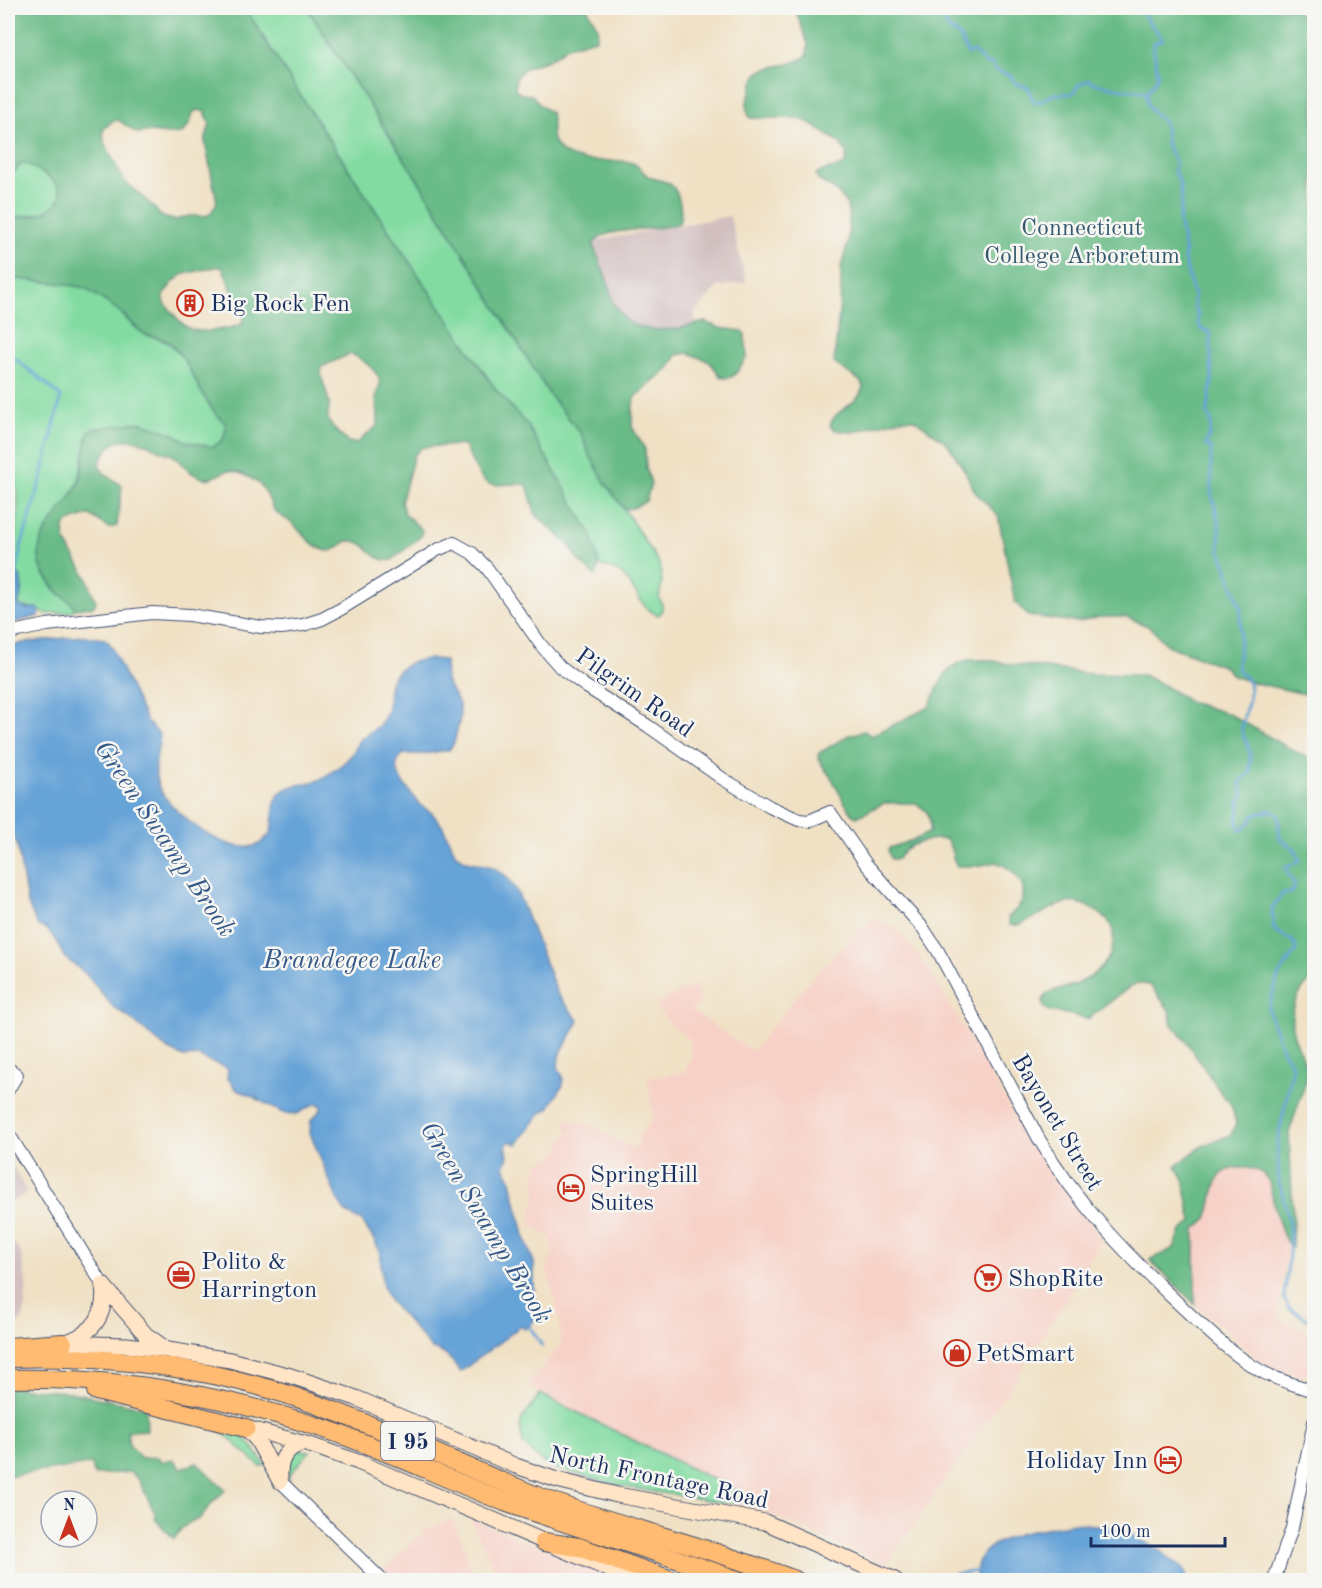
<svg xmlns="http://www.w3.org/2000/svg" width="1322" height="1588" font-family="'Old Standard TT',serif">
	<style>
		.built { fill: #f7d1c7 }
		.industrial { fill: #d2bfc0 }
		.green { fill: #82dba1; stroke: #4e8580; stroke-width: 1.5 }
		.forest { fill: #69bb87; stroke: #427572; stroke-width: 1.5; fill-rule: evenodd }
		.water { fill: #66a3d7; stroke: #40699a; stroke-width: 1.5 }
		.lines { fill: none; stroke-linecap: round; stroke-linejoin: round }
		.stream { stroke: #66a3d7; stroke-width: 3 }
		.tertiary-casing { stroke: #3b4a6d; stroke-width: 14 }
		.secondary-casing { stroke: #3b4a6d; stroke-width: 17 }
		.motorway-casing { stroke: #3b4a6d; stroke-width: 20 }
		.tertiary { stroke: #fff; stroke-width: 12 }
		.secondary { stroke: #ffe4c6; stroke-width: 15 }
		.motorway { stroke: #ffbb71; stroke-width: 18 }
		.labels { text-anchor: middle; stroke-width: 5; stroke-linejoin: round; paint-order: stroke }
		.shield { fill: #f6f6f2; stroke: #5d6b8a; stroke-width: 1.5 }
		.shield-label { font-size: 22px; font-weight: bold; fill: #1b2f5e }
		.park-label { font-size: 24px; fill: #355a6f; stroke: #f6f6f2 }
		.poi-label { font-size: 24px; fill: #1b2f5e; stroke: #f6f6f2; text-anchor: start }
		.street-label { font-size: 24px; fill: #1b2f5e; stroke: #f6f6f2 }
		.water-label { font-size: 26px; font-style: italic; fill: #355888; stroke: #f6f6f2 }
	</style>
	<rect width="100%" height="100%" fill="#f6f6f2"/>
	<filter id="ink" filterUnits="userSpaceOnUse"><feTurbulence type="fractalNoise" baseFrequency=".0167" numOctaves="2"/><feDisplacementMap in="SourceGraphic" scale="12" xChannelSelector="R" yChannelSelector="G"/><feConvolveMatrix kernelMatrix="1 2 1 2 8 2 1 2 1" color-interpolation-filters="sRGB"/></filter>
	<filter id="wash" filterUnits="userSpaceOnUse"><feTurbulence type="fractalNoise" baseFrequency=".008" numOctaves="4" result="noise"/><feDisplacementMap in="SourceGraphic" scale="24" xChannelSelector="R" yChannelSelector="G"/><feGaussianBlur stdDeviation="1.35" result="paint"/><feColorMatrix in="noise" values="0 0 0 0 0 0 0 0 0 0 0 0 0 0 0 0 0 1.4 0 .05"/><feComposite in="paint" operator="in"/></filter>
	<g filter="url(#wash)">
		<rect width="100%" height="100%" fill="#f0e1c5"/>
		<g class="built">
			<path d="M 873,918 L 896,928 L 929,970 L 1019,1123 L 1103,1239 L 1021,1372 L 886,1565 L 764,1512 L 725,1503 L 738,1503 L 751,1498 L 526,1386 L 560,1346 L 560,1323 L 547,1270 L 552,1258 L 551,1238 L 530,1224 L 536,1195 L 535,1174 L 538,1163 L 555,1155 L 569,1131 L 565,1127 L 567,1119 L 588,1124 L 631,1147 L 639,1146 L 639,1137 L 653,1118 L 647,1078 L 684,1072 L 692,1057 L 690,1041 L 668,1021 L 654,1005 L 696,984 L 700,1002 L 691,1010 L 752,1051 L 814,975 Z"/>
			<path d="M 1243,1168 L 1261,1172 L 1269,1182 L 1287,1248 L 1278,1317 L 1303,1331 L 1314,1334 L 1314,1373 L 1311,1378 L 1275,1370 L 1265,1365 L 1195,1304 L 1195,1228 L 1200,1227 L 1207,1216 L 1219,1175 L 1230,1169 Z"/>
			<path d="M 469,1517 L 620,1580 L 501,1580 Z"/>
			<path d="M 449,1519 L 453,1521 L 467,1553 L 473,1580 L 391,1580 L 381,1571 L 426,1530 Z"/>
		</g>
		<g class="industrial">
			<path d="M 730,216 L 746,282 L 717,287 L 694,314 L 696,324 L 682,328 L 652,331 L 621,320 L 606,293 L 593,241 Z"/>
			<path d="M 8,1157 L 27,1193 L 8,1203 Z"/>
			<path d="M 8,1234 L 21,1253 L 27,1284 L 24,1316 L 16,1326 L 8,1330 Z"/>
		</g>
		<g class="green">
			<path d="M 245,8 L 307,8 L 423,188 L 549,394 L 582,435 L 588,452 L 606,484 L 624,509 L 659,563 L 662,581 L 659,598 L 662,604 L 662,610 L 659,615 C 638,609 635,583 619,572 C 613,569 606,567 600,566 L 595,554 L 592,536 L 528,426 L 496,390 L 406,257 L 298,92 Z"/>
			<path d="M 21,163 C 35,163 72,188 58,204 C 45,217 24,215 8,218 L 8,181 Z"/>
			<path d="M 8,278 L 66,284 L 85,288 L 118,310 L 131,324 L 146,335 L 159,338 L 170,344 L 183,358 L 205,398 L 215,413 L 225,422 L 226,428 L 223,440 L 213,447 L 185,441 L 174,434 L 134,422 L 117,427 L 93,429 L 88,433 L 79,481 L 67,503 L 44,574 L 57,592 L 73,603 L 75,609 L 71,612 L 45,614 L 36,608 L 20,607 L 18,603 L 22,591 L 20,576 L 8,574 L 8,547 L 12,544 L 15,538 C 18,514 21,488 8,466 Z"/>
			<path d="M 540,1394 L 751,1498 L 738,1503 L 725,1503 L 624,1487 L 555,1468 L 540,1460 L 523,1444 L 520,1426 L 522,1419 Z"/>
			<path d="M 214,1427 C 245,1432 248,1440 265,1465 L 261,1467 L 229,1438 Z"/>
			<path d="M 296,1450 L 310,1451 L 289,1475 L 289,1480 L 285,1468 Z"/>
		</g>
		<g class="forest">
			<path d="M 8,8 L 245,8 L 298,92 L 406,257 L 496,390 L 528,426 L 592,536 C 594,549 603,567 595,576 L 580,562 L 570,546 L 536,515 L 527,485 C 514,481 501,487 489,484 C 479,481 469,456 465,447 L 460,445 L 422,447 L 414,455 L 401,503 L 405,514 L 422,530 L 421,536 L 392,560 C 371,562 370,543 353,541 C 338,539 338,560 316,546 C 305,539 299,528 289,521 C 284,517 278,515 274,510 C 268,500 268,491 258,483 C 250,477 234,468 224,472 C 216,475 212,480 203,478 C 187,473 186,465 174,456 C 169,453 162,452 157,449 C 130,435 111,434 99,465 C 103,476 115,479 122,486 L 117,526 L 109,528 L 90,515 C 85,516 67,522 64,526 L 65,541 L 87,578 L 96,602 L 93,607 L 75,609 C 72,601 66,599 59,593 C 55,589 43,573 41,567 C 30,534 64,513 77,487 C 85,471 84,450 88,433 L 93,429 L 140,422 L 174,434 L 185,441 L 213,447 L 223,440 L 226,429 L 225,423 L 215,413 L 205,398 L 183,358 L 170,343 L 165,340 L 146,335 L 141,332 L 118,310 L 85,288 L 66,284 L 8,278 L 8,218 C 18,216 31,218 40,214 C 83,195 49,175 25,163 L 21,163 L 8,181 ZM 199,110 L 205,112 L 210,123 L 205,142 L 217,202 L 211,213 L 206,216 L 188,216 L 176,220 L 165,218 L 160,215 L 152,205 L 124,181 L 104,142 L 103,130 L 112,121 L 118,120 L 137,133 C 152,129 167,137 182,133 L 190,124 L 193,112 ZM 215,267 L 221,267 L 223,269 L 243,317 L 243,323 C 232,330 198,334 188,328 C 181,324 176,317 171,311 C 166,305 163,302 164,294 L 173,282 L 184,274 ZM 350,354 C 359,356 380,372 380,383 C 380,387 377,392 376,397 C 376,407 379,415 378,425 L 357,443 L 348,442 C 341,436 333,429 329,421 C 325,414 331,410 329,403 C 328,393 319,375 321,367 Z"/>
			<path d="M 307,8 L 587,8 L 598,28 L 596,39 L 567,47 L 548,60 L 525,68 L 516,77 L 515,89 L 520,94 L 532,95 L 540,105 L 551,113 C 554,125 548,138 558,148 C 576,167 607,158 630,162 C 639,164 641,171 648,176 C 655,180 663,180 670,184 C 680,191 683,213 679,223 C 657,233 603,224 593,245 L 609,285 L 613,303 L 624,318 L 633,325 L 652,330 L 676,329 L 705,322 L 720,328 L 742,331 L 745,333 C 744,340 747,345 747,353 C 747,359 744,361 741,366 C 735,375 733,380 721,377 L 710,362 L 689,353 L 677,355 L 668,370 L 654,380 L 636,397 L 633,403 L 632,427 L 645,449 L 646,468 L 651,483 L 646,501 L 633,508 L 624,509 L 606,484 L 588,452 L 582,435 L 549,394 L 423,188 Z"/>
			<path d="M 795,8 L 1294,8 L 1306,21 L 1314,23 L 1314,696 L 1251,682 L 1233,676 L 1225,667 L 1167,645 L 1150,627 L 1126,617 L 1100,617 L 1078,622 L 1028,616 L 1015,602 L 998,515 L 975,492 L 965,471 L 948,444 L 914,419 L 901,419 L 853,432 L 835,430 L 830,426 C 834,408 860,406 863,386 L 860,381 L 834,363 L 841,293 L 841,267 L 848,242 L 849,217 L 847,205 L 844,200 L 835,190 L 818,180 L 816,174 C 826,168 837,170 845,164 L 847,153 L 839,142 L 806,121 L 794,118 L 750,118 C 744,106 747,102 751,91 C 752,86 753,81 755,77 C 762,64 793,68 807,55 L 808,44 Z"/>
			<path d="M 968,660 L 989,660 L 1013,665 L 1032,666 L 1091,674 L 1143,675 L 1163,685 L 1190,702 L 1229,714 L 1314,762 L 1314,977 C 1297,991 1287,1014 1294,1036 C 1298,1048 1305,1059 1307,1072 L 1307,1078 L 1289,1133 L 1293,1215 L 1292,1248 C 1280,1241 1273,1197 1269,1182 C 1264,1173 1258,1169 1247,1168 C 1196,1164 1226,1217 1195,1228 L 1195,1304 L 1150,1260 L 1174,1248 L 1181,1231 L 1192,1222 L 1183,1177 L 1176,1166 L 1202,1146 L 1231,1135 L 1236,1123 L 1231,1104 L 1223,1096 L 1188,1044 L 1171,1023 L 1170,1011 L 1150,985 L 1137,983 L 1131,986 L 1088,1019 C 1081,1018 1075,1016 1068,1014 C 1056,1012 1035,1013 1046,994 C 1056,989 1067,988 1077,984 C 1093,977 1111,962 1113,944 C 1115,929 1111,922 1099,913 C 1067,891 1057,908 1027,921 C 1021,924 1017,926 1010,925 L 1008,918 C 1012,913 1018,909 1021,903 C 1030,884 1012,868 996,862 L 977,866 L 957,866 C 951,858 953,845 945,839 C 934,838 913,842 904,851 C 902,853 900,856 898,859 L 891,859 L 888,851 L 889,848 L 916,839 L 930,832 L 930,822 L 927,812 L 916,803 L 884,803 L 857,817 L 854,816 C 843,803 840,793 832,779 C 827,770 819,765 818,754 L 821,752 L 849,735 L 865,731 L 871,736 L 929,707 C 938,689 944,664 968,660 Z"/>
			<path d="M 17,1388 L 70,1392 L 146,1408 L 147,1430 L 127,1431 L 129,1445 L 141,1458 L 158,1457 L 161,1462 L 173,1459 L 181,1468 L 197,1463 L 225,1490 L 212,1503 L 199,1519 L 190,1522 L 181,1529 L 174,1539 L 155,1519 L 156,1515 L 138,1479 L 130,1472 L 94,1475 L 92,1464 L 8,1476 L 8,1389 Z"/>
		</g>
		<g class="water">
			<path d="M 8,574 L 18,574 L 20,576 L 22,591 L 18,605 L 27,609 L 37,608 L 40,612 L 39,616 L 8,624 Z"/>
			<path d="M 82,636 L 105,639 L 110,644 L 147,722 L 160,735 C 158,750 153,767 157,782 C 164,809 228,858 257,845 C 262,843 267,837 271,833 C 273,822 272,802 280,793 C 289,784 308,785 319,780 C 330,774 348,762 354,751 C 356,748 356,745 358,742 C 362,736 371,733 376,728 C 402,704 374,686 405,666 C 415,659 434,657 445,661 L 446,681 L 459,704 L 460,718 L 454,743 L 449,750 L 423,754 L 404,754 L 399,758 L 396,767 L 401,780 L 420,805 L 432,813 L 443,827 L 455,853 L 466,861 L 493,867 L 506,876 L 517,891 L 558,995 L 579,1021 L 559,1056 L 558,1067 L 563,1077 L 563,1085 L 549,1108 L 541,1113 L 517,1144 L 509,1141 L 506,1146 L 508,1156 L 504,1167 L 510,1177 L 524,1235 L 534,1263 L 534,1321 L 525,1329 L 521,1326 L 460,1372 C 454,1362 444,1351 432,1349 L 389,1300 L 383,1287 L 380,1254 L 376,1243 L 362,1221 L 346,1213 L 338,1201 L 310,1133 L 311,1120 L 321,1110 L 322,1106 L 316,1103 L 297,1114 L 283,1113 L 248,1094 L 237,1090 L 227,1077 L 228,1069 C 218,1063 208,1063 199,1056 L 184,1057 L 167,1049 L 127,1016 L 114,1008 L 85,973 L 64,957 L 57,942 L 47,929 L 38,926 L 27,902 L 17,844 L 8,825 L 8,648 L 22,643 Z"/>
			<path d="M 1075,1523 L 1120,1528 L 1159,1550 L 1184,1570 L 1188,1580 L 977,1580 C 968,1535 1045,1528 1075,1523 Z"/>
		</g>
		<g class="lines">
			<g class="stream">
				<path d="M 899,8 L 904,10 L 907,8"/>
				<path d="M 914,8 L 936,15 L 945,22 L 947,27 L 960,37 L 967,53 L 974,52 L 986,64 L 992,64 L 994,69 L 999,72 L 1010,75 L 1015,83 L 1029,88 L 1032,100 L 1038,102 L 1055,94 L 1071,94 L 1075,91 L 1078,85 L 1088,80 C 1101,87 1129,90 1144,91 L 1147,96"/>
				<path d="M 1144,8 L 1145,17 L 1163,39 L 1153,43 C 1153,54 1158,64 1157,76 C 1156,86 1142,89 1148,105 C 1151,113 1160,116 1164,123 C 1167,128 1165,139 1167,146 C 1170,156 1179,158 1174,171 L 1179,180 L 1182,202 L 1179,220 L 1185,253 L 1184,259 L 1194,296 L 1194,306 L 1198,315 L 1198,323 L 1203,331 L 1207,330 L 1210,333 L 1212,381 L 1207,413 L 1211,420 L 1210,435 L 1205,445 L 1211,448 L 1211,492 L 1219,523 L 1220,549 L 1241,608 L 1239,655 C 1231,674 1249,673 1250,688 C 1251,703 1241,717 1242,731 C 1243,737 1247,742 1249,749 C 1251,756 1250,765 1250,772 L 1242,780 L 1240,785 L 1244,793 L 1239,803 L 1240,811 L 1237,818 L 1240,831 L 1250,822 L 1254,815 L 1271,810 L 1278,814 C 1281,823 1277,830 1280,839 L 1294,848 L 1300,860 L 1285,868 L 1295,885 L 1291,893 L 1282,894 L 1272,908 L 1274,930 L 1294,942 L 1296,950 L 1278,977 L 1268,1009 L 1283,1051 L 1293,1067 L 1277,1143 L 1279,1181 L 1288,1217 L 1290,1235 L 1289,1255 L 1284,1298 L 1289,1308 L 1314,1323"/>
				<path d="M 8,353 L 42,380 L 61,397 L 41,480 L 21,547 L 16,575"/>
				<path d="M 528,1324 L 542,1346"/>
				<path d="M 955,1574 L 980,1571"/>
			</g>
		</g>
	</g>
	<g filter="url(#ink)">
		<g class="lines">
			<defs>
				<g id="tertiary">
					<path d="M 8,633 L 47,625 L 152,613 L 190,615 L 261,627 L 282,628 L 303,625 L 322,619 L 341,609 L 437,550 L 454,543 L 472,553 L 487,568 L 541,645 L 560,667 L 585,686 L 648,726 L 723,779 L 770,807 L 799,820 L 809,821 L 830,812 L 866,864 L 923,928 L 938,951 L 1039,1139 C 1079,1206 1125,1253 1181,1306 C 1205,1328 1230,1353 1259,1370 C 1276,1380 1296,1385 1314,1391"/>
					<path d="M 8,1068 L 17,1075 L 8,1090"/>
					<path d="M 8,1133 L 103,1285"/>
					<path d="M 280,1481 L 382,1580"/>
					<path d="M 1274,1580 L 1292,1528 L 1314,1422"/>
				</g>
				<g id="secondary">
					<path d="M 103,1285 L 146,1335 L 163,1347"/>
					<path d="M 67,1342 C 95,1332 107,1314 103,1285"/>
					<path d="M 63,1343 L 127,1345 L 168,1350 L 230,1360 L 291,1376 L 356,1398 L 516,1466 L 557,1480 L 617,1495 L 765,1522 L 895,1580"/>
					<path d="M 246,1428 L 313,1446 L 358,1462 L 634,1580"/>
					<path d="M 246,1428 L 257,1440 L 280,1481"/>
					<path d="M 280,1481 C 279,1462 283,1450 302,1443"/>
				</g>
				<g id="motorway">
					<path d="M 8,1347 L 63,1343"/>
					<path d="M 8,1358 C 112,1355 217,1368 315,1404 C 393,1432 468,1469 545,1499 C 588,1515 632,1527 675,1540 C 716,1552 756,1566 795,1580"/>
					<path d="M 8,1379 C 117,1377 225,1395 328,1430 C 389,1451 446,1479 505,1502 C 582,1530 660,1552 737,1580"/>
					<path d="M 96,1391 L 246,1428"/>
					<path d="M 544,1542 L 579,1547 L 671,1580"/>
				</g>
			</defs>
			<use href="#tertiary" class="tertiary-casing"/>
			<use href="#secondary" class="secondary-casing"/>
			<use href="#motorway" class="motorway-casing"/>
			<use href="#tertiary" class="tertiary"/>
			<use href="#secondary" class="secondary"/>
			<use href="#motorway" class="motorway"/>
		</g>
	</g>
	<defs>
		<symbol id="building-ring" viewBox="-11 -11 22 22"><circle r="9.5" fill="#f6f6f2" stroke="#c8321e" stroke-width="1.5"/><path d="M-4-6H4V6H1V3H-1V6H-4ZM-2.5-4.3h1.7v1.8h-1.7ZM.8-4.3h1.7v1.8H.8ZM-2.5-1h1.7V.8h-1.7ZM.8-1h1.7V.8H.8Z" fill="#c8321e"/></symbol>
		<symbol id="hotel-ring" viewBox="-11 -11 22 22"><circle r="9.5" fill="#f6f6f2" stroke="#c8321e" stroke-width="1.5"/><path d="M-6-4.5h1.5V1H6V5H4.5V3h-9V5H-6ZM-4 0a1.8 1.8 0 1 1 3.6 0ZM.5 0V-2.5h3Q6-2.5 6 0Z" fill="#c8321e"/></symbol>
		<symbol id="office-ring" viewBox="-11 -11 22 22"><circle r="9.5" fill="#f6f6f2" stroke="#c8321e" stroke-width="1.5"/><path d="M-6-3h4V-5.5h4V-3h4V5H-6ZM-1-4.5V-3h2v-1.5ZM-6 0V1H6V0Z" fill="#c8321e"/></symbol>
		<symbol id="supermarket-ring" viewBox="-11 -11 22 22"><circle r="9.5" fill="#f6f6f2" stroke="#c8321e" stroke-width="1.5"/><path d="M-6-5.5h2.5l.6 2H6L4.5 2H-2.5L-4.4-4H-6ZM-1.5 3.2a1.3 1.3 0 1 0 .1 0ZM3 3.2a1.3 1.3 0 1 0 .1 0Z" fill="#c8321e"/></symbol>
		<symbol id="shop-ring" viewBox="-11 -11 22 22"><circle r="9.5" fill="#f6f6f2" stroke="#c8321e" stroke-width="1.5"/><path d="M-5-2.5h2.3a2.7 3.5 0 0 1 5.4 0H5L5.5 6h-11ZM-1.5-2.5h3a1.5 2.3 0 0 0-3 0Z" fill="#c8321e"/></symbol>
	</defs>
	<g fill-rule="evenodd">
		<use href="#building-ring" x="175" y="288" width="30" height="30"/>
		<use href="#hotel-ring" x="556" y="1173" width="30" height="30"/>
		<use href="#office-ring" x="166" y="1260" width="30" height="30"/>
		<use href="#supermarket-ring" x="973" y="1263" width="30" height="30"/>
		<use href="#shop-ring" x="942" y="1338" width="30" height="30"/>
		<use href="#hotel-ring" x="1153" y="1445" width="30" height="30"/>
	</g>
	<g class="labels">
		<rect class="shield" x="381" y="1422" width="54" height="38" rx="4.5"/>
		<g class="shield-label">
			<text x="408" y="1449">I 95</text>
		</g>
		<g class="park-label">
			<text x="1082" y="235">Connecticut<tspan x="1082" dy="28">College Arboretum</tspan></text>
		</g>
		<g class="poi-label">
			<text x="210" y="311">Big Rock Fen</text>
			<text x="590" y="1182">SpringHill<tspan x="590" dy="28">Suites</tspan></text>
			<text x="201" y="1269">Polito &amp;<tspan x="201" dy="28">Harrington</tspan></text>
			<text x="1008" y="1286">ShopRite</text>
			<text x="976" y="1361">PetSmart</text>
			<text x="1148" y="1468" text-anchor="end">Holiday Inn</text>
		</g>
		<g class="street-label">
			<text transform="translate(635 692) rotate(35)" y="8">Pilgrim Road</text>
			<text transform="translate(1058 1122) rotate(59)" y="8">Bayonet Street</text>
			<text transform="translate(659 1477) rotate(12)" y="8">North Frontage Road</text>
		</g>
		<g class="water-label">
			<text transform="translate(166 838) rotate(56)" y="9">Green Swamp Brook</text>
			<text x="352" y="968">Brandegee Lake</text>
			<text transform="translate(487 1222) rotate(59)" y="9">Green Swamp Brook</text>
		</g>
	</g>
	<rect width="1322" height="1588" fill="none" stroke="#f6f6f2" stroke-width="30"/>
	<g transform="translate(69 1519)"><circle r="28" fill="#f6f6f2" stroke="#9ea6b7" stroke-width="1.5"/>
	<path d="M0-4.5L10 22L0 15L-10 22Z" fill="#c8321e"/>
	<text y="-9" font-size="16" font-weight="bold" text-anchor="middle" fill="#1b2f5e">N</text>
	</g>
	<path d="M1091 1537v9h134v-9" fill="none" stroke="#1b2f5e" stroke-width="3"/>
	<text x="1100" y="1537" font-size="18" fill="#1b2f5e" stroke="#f6f6f2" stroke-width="4.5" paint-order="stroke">100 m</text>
</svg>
